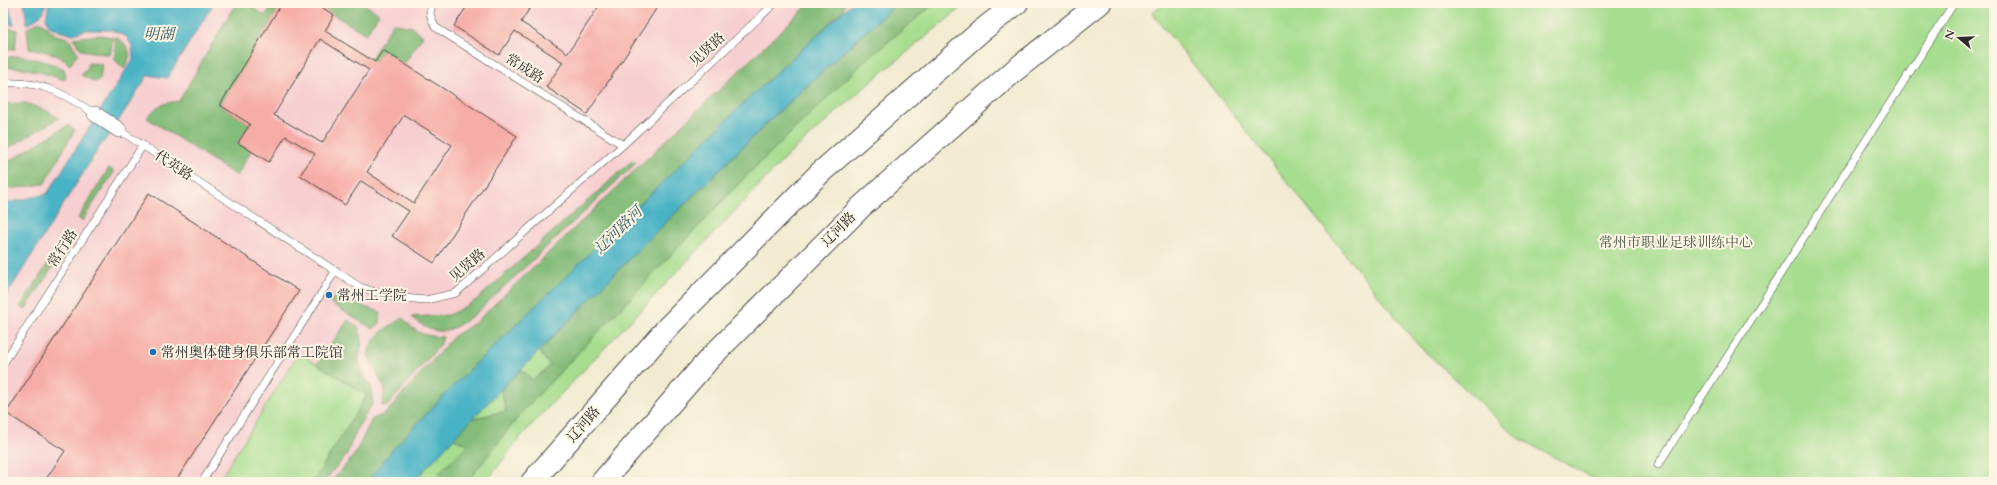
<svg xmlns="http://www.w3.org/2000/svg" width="1997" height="485" font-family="Cardo,'Noto Serif SC',serif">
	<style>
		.built { fill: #f7cfd1 }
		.green { fill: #a6dd8e; stroke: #68845c }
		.forest { fill: #84bc79; stroke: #587452 }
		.water { fill: #48b3c6; stroke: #3a6f78 }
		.building { fill: #f6ada7; fill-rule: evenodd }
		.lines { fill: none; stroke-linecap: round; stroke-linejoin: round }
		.lane-casing { stroke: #494844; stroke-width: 8 }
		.street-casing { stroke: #494844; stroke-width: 16 }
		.primary-casing { stroke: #494844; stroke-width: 24 }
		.lane { stroke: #fff; stroke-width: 7 }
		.street { stroke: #fff; stroke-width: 15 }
		.primary { stroke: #fff; stroke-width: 22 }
		.poi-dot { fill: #1f6fb2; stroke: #fcf5e5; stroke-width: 1.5 }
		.labels { text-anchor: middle; stroke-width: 4; stroke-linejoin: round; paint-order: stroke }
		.street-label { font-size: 14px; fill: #2b2b2b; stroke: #fcf5e5 }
		.park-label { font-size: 14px; fill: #4a5844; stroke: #fcf5e5 }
		.poi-label { font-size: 14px; fill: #2b2b2b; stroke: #fcf5e5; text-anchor: start }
		.water-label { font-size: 15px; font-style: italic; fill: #355b61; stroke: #fcf5e5 }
	</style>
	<rect width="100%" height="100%" fill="#fcf5e5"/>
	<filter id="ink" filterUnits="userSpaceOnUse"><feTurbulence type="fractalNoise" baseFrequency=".025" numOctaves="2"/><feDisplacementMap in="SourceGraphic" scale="8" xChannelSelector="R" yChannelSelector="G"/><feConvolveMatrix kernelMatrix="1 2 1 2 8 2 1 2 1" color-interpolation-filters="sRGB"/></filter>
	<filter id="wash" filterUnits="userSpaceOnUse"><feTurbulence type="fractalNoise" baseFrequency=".012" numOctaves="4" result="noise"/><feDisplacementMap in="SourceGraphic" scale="16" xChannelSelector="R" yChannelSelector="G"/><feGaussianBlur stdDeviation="0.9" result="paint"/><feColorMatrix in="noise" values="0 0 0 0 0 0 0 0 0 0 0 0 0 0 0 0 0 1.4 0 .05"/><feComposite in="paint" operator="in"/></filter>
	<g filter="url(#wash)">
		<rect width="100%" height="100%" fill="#f2ebd1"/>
		<path class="built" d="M 3,3 L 965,3 L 874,79 L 788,156 L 522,435 L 486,482 L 3,482 Z"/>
		<g class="green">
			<path d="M 935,3 L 967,3 L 874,79 L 788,155 L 522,435 L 486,482 L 467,482 L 523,411 L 747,175 L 867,59 Z"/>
			<path d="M 1166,3 L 1994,3 L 1994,475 L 1981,482 L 1600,482 L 1517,437 L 1417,344 L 1152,13 Z"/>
			<path d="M 539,351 L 550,366 L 533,380 L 521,370 Z"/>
			<path d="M 299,353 L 367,395 L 313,482 L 218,482 Z"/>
			<path d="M 501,389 L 506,411 L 472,419 Z"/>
			<path d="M 453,439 L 470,444 L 438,474 L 456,480 L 453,482 L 413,482 Z"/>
		</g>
		<g class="forest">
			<path d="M 236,3 L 246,3 L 265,16 L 273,4 L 271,3 L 282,3 L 220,105 L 250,124 L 238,143 L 251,151 L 237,176 L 147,118 C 156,106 163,103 179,101 Z"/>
			<path d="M 325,3 L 363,3 L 379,14 L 366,34 L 322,8 Z"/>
			<path d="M 810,3 L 846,3 L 842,11 C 751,96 662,183 573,270 C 502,339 428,405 367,482 L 331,482 L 355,454 L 372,419 L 385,414 L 454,336 L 475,323 Z"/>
			<path d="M 897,3 L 935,3 L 867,59 L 747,175 L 523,411 L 467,482 L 453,482 L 455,480 L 438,474 L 469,444 L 453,439 L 472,419 L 506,411 L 501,389 L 521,370 L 533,380 L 550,366 L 539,351 L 648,240 L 781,110 Z"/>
			<path d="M 40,21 L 56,35 L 68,38 L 78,53 L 70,65 C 57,53 46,51 29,49 L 27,28 Z"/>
			<path d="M 393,23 L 412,27 L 423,36 L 404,64 L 383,50 L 375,62 L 370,59 Z"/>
			<path d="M 3,27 L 17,30 L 15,49 L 3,49 Z"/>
			<path d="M 99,35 L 113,37 L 110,55 L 81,50 L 73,38 Z"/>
			<path d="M 116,37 C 129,46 134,53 124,69 L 114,59 Z"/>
			<path d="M 18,56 C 34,58 49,62 64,69 L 66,77 L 64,80 C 43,72 25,67 3,67 L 3,58 Z"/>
			<path d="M 88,63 L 102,64 L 100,79 L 95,82 L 81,75 L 87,69 Z"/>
			<path d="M 25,103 L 45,110 L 59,118 L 3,151 L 3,104 Z"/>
			<path d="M 68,125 L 75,130 L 44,184 L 3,190 L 3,165 Z"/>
			<path d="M 633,160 L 636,163 L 475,314 C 450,332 438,340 412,317 L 449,315 L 475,301 Z"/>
			<path d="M 109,168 L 114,172 L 82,221 L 78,218 Z"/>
			<path d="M 51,259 L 56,262 L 25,310 L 20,307 Z"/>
			<path d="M 339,290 L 364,307 L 381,312 L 380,323 L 373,329 L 330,303 Z"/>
			<path d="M 403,318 C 415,333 424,336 443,337 L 440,345 L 388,405 L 382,406 L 385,389 L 368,355 C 374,333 385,329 403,318 Z"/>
			<path d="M 348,320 L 359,328 L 362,340 L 359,359 L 362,374 L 371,386 L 373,403 L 358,427 L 346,456 L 323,482 L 313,482 L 367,395 L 317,364 Z"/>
		</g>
		<g class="water">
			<path d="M 3,3 L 8,3 L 14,25 L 3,23 Z"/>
			<path d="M 24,3 L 46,3 C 44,15 38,19 27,24 Z"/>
			<path d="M 49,3 L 214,3 L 167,78 L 148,75 L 110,134 L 100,146 L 3,301 L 3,204 L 47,194 L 133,59 L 132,46 L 127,37 L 112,30 L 85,30 L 74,34 L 62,32 L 49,26 L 46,18 Z"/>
			<path d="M 852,3 L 897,3 L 776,114 L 648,240 L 472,419 L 413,482 L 367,482 L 392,450 L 448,391 L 749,98 Z"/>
		</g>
		<g id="blocks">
			<g class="building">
				<path d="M 282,3 L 315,3 L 334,15 L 325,31 L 375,62 L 383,50 L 517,136 L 434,263 L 392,236 L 409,211 L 361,181 L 345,205 L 300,175 L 315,154 L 286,136 L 269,162 L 238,143 L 250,124 L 220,105 ZM 320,39 L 369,70 L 322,143 L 274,115 ZM 404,115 L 452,145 L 414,203 L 367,172 Z"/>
				<path d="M 469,3 L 533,3 L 521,22 L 568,53 L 601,3 L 660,3 L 587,114 L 546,87 L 563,62 L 515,31 L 499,55 L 454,26 Z"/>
				<path d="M 149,193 L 299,291 L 175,482 L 44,482 L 65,451 L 6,413 Z"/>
			</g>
		</g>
	</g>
	<g filter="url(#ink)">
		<use href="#blocks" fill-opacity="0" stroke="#494844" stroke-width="1"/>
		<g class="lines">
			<defs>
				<g id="lane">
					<path d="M 432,3 L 430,14 L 435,27 L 623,145"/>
					<path d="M 3,83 C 43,81 63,93 95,114"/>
					<path d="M 119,130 L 360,287 L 391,297 L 426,300 L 456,293 L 623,145 L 775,3"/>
					<path d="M 3,364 L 143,145"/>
					<path d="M 1658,465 L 1954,3"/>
					<path d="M 202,482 L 336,270"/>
				</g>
				<path id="street" d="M 95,114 L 119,130"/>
				<g id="primary">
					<path d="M 532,482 L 668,327 L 820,173 L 981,31 L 1017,3"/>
					<path d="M 602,482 L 710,358 L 861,207 L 1015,70 L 1100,3"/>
				</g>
			</defs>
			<use href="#lane" class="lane-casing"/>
			<use href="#street" class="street-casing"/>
			<use href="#primary" class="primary-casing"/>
			<use href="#lane" class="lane"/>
			<use href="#street" class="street"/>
			<use href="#primary" class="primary"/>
		</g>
	</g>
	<g class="poi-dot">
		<circle cx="329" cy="295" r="4"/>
		<circle cx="153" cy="352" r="4"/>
	</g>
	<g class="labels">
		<g class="street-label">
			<text transform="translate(707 49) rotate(-43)" y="5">见贤路</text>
			<text transform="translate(525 68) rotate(32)" y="5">常成路</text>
			<text transform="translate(174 165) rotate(33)" y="5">代英路</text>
			<text transform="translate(838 229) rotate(-45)" y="5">辽河路</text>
			<text transform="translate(62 248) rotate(-57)" y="5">常行路</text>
			<text transform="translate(467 265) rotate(-41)" y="5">见贤路</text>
			<text transform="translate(583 424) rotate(-49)" y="5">辽河路</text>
		</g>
		<g class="park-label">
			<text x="1676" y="247">常州市职业足球训练中心</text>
		</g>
		<g class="poi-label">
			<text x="337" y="300">常州工学院</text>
			<text x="161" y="357">常州奥体健身俱乐部常工院馆</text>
		</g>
		<g class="water-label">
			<text x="159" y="39">明湖</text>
			<text transform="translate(618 230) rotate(-44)" y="5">辽河路河</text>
		</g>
	</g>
	<rect width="1997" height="485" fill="none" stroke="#fcf5e5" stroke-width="16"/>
	<g transform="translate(1959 38) rotate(289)" stroke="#fcf5e5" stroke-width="3" paint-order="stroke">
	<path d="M0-3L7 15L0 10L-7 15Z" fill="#2b2b2b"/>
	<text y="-6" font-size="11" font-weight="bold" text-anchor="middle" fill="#2b2b2b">N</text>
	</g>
</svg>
